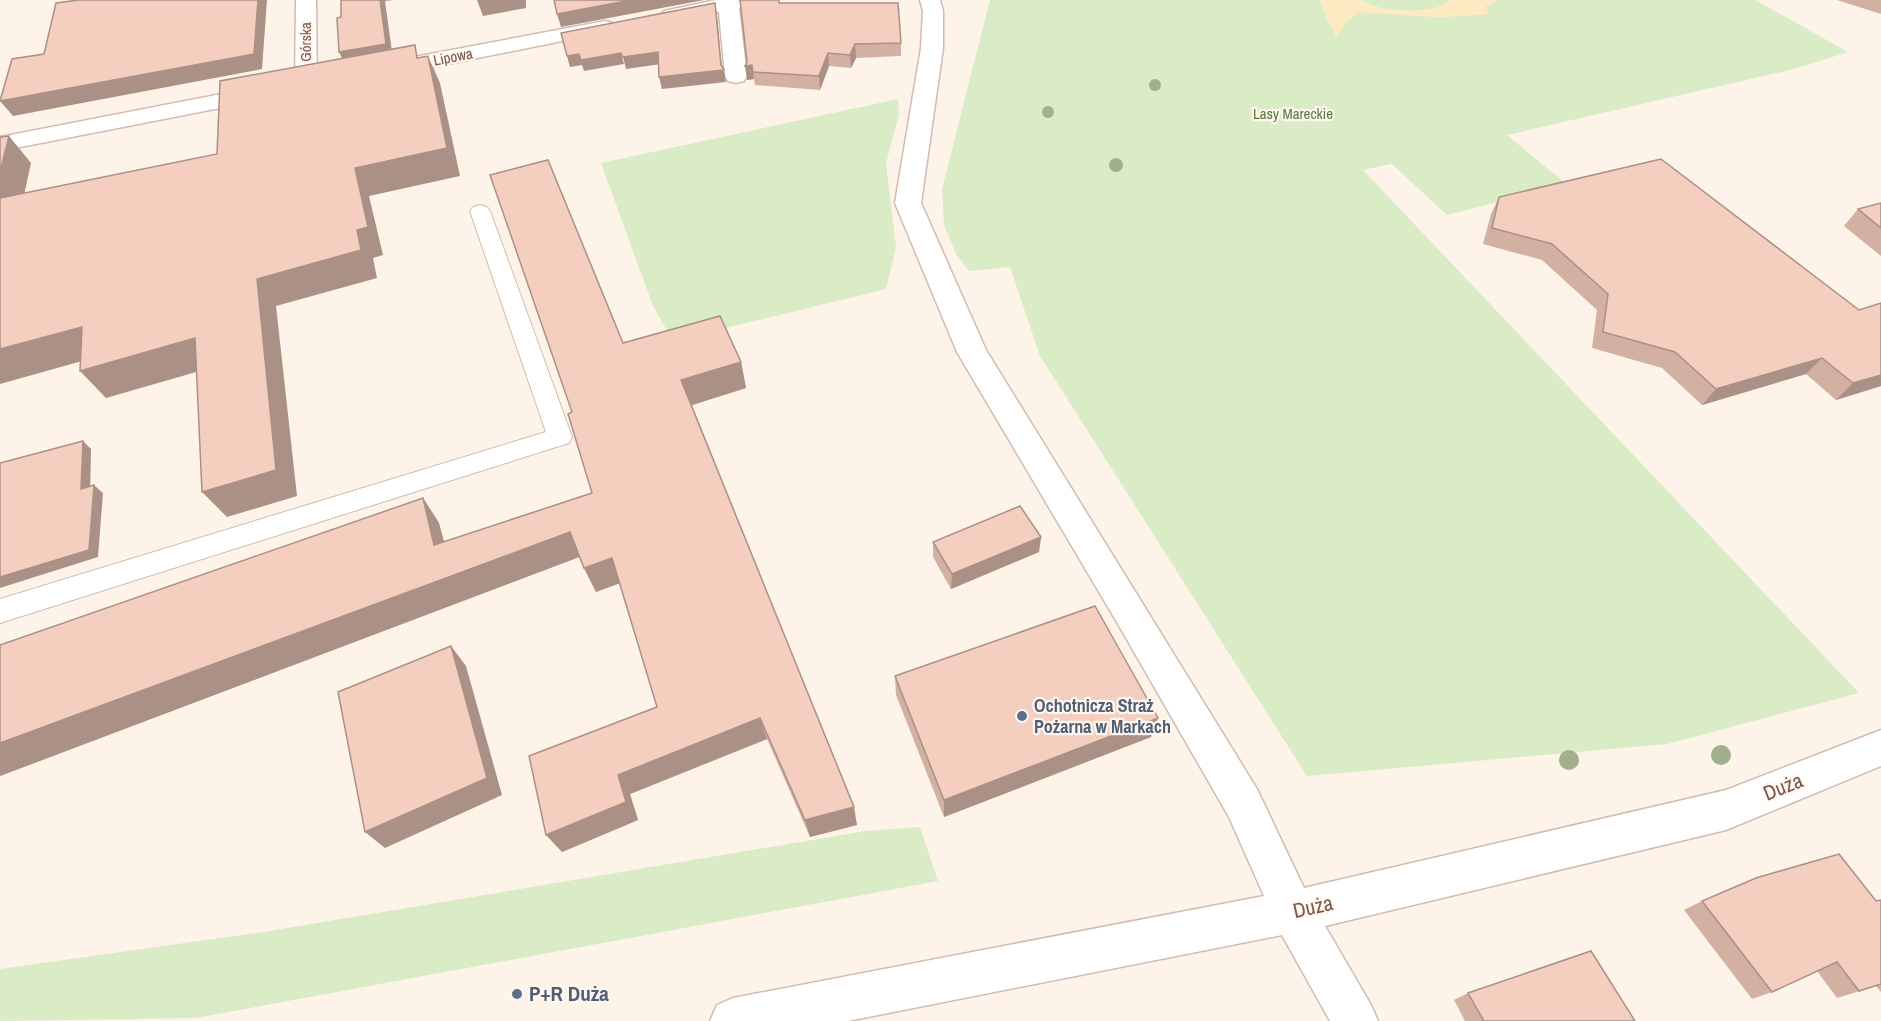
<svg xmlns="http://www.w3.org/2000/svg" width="1881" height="1021" font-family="'Archivo Narrow',sans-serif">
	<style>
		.green { fill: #d9ecc5 }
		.sand { fill: #feeac1 }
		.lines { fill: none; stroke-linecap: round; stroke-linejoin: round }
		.lane-casing { stroke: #d3bbaf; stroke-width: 2 }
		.street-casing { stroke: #d3bbaf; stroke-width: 3 }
		.lane { fill: #fff; fill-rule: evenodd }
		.street { fill: #fff; fill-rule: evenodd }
		.tree { fill: #a1b08a }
		.wall { fill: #d2b1a3 }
		.shaded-wall { fill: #ab9085 }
		.building { fill: #f4cebe; stroke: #ab9085; stroke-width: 1.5 }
		.service-dot { fill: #5c6f8a; stroke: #fff7ef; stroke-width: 2 }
		.labels { text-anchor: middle; stroke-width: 4.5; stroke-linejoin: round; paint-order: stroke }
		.far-street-label { font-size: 15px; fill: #79564a; stroke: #fff7ef }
		.far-park-label { font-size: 15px; fill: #567a3e; stroke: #fff7ef }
		.service-label { font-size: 18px; font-weight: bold; fill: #4e5e75; stroke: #fff7ef; text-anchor: start }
		.near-street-label { font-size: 21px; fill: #79564a; stroke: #fff7ef }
		.near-service-label { font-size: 21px; font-weight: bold; fill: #4e5e75; stroke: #fff7ef; text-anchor: start }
	</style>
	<rect width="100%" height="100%" fill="#fdf3e8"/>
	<g class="green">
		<path d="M 990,0 L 1320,0 L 1329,23 L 1347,21 L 1359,12 L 1440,17 L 1488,14 L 1485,6 L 1498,0 L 1755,0 L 1848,52 L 1794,69 L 1507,135 L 1566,184 L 1447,215 L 1392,164 L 1363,170 L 1859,693 L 1667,744 L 1307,776 L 1040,356 L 1010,267 L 969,271 L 956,254 L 944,225 L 942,189 Z"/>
		<path d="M 1361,0 L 1449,0 C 1436,17 1376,12 1361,0 Z"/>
		<path d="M 898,99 L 899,115 L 886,163 L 896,247 L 886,289 L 673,341 L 653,306 L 601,163 Z"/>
		<path d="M 920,827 L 938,881 L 196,1018 L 0,1021 L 0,969 L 263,932 L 866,831 Z"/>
	</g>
	<path class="sand" d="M 1320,0 C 1332,0 1346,0 1358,0 C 1365,1 1360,2 1367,4 C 1383,12 1437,15 1449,0 L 1498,0 L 1486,6 L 1488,14 L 1440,17 L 1359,12 L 1347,21 L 1336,37 Z"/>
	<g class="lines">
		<defs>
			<path id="lane" d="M 480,205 L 487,207 L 490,211 L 572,437 L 569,443 L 0,623 L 0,599 L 546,432 L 470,211 L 473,207 Z"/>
			<g id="street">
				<path d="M 296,0 L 316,0 L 317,85 L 314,90 L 306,92 L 298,90 L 295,85 Z"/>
				<path d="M 716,0 L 758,0 L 755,4 L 739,8 L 747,76 L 744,81 L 736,83 L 728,81 L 725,76 L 719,12 L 671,21 L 664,19 L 661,15 L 664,11 Z"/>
				<path d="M 920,0 L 940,0 L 943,11 L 943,48 L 921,203 L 986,350 L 1257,789 L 1304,888 L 1726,790 L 1881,730 L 1881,766 L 1726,830 L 1325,926 L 1371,1005 L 1378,1021 L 1330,1021 L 1282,935 L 848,1021 L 710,1021 L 717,1005 L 733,998 L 1264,896 L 1229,817 L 1118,624 L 957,352 L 895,203 L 921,48 L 923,11 Z"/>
				<path d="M 605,21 L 612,23 L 616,27 L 612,31 L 388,76 L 380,74 L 377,69 L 380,64 L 388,62 Z"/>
				<path d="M 263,86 L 271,88 L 274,93 L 271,98 L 0,151 L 0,137 Z"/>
			</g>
		</defs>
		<use href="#lane" class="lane-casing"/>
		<use href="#street" class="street-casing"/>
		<use href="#lane" class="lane"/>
		<use href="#street" class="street"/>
	</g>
	<g class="tree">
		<circle cx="1155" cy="85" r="6"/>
		<circle cx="1048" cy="112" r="6"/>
		<circle cx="1116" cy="165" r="7"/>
		<circle cx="1721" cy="755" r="10"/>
		<circle cx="1569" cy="760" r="10"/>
	</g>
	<g class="wall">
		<path d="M 1837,0 L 1881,0 L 1881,14 Z"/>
		<path d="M 780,3 L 901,43 L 901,56 L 856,58 L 851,68 L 829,66 L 820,90 L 755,85 L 754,79 L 747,80 L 747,62 Z"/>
		<path d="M 1499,197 L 1881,386 L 1836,400 L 1806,374 L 1702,405 L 1662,368 L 1592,348 L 1597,310 L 1542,260 L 1483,244 L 1491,214 Z"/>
		<path d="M 1881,203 L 1881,256 L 1844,226 L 1858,209 Z"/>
		<path d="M 623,343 L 741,362 L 746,388 L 692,405 L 857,825 L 810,837 L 767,739 L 630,794 L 638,820 L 562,852 L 657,707 L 620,583 L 596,592 L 584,568 L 579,557 L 0,776 L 423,498 L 439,523 L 444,542 L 592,493 L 572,412 Z"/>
		<path d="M 1041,537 L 1039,552 L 951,589 L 933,557 L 933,542 Z"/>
		<path d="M 895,676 L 1151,737 L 944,817 L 896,695 Z"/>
		<path d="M 1881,900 L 1881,992 L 1876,986 L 1837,998 L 1817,971 L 1772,992 L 1752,999 L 1684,910 L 1702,901 L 1876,901 Z"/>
		<path d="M 1468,993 L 1635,1021 L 1465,1021 L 1454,1000 Z"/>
	</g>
	<g class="shaded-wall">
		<path d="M 258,0 L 267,0 L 262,69 L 13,116 L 0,101 Z"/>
		<path d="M 380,0 L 393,0 L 385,1 L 393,59 L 347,68 L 339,52 Z"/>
		<path d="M 477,0 L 526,0 L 526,8 L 483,16 Z"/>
		<path d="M 631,0 L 704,0 L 561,27 L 557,14 Z"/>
		<path d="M 715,3 L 717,15 L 722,71 L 724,70 L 726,82 L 662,89 L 659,77 L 721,65 Z"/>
		<path d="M 855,44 L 856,58 L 851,68 L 850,55 Z"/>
		<path d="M 658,52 L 661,64 L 626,69 L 623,57 Z"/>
		<path d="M 621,53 L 624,64 L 584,71 L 582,65 L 570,67 L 567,56 L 579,54 Z"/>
		<path d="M 828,53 L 829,66 L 820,90 L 819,76 Z"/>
		<path d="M 428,56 L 440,83 L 460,176 L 369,196 L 383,255 L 373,258 L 377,278 L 276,306 L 297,496 L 227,517 L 202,492 L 257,279 L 357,230 L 355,168 Z"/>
		<path d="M 752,65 L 754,79 L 747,80 L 745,66 Z"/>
		<path d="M 9,136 L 31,163 L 17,227 L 0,207 L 0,172 Z"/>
		<path d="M 82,327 L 107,354 L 0,384 L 0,349 Z"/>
		<path d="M 195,338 L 217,366 L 106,398 L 80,371 Z"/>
		<path d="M 1822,358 L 1806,374 L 1702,405 L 1716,389 Z"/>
		<path d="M 741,362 L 746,388 L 689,406 L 681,380 Z"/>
		<path d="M 1881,375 L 1881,386 L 1836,400 L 1853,383 Z"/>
		<path d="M 83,441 L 91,449 L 90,497 L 81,489 Z"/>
		<path d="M 94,485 L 103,493 L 98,557 L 0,588 L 0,577 Z"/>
		<path d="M 423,498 L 439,523 L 451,569 L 434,545 Z"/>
		<path d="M 570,532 L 582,556 L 0,776 L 0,743 Z"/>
		<path d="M 1041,537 L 1039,552 L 951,589 L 952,574 Z"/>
		<path d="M 612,558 L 623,582 L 596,592 L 584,568 Z"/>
		<path d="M 451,646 L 466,666 L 502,795 L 385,848 L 365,832 Z"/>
		<path d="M 760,718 L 767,739 L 630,794 L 638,820 L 562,852 L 546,835 L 618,775 Z"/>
		<path d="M 1158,718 L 1151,737 L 944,817 L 944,800 Z"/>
		<path d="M 854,807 L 857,825 L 810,837 L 805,820 Z"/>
	</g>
	<g class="building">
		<path d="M 79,0 L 258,0 L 254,54 L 0,101 L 12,59 L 44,54 L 56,3 Z"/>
		<path d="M 341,0 L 380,0 L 386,44 L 339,52 L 337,18 L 341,17 Z"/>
		<path d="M 554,0 L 631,0 L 557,14 Z"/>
		<path d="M 740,0 L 779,0 L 779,3 L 898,3 L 901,43 L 855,44 L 850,55 L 828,53 L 819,76 L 753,72 L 752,65 L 745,66 L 747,62 Z"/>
		<path d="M 715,3 L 721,65 L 724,70 L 659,77 L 658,52 L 623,57 L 621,53 L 581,60 L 579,54 L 567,56 L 561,33 Z"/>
		<path d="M 415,45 L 417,58 L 428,56 L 447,148 L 355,168 L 368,227 L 357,230 L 361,250 L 257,279 L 276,470 L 202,492 L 195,338 L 80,371 L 82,327 L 0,349 L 0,198 L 217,154 L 220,81 Z"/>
		<path d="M 9,136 L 0,172 L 0,137 Z"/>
		<path d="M 1661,159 L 1859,310 L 1881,303 L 1881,375 L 1853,383 L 1822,358 L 1716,389 L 1675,352 L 1603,332 L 1608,294 L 1552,244 L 1492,228 L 1499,197 Z"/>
		<path d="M 548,160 L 623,343 L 720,316 L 741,362 L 681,380 L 854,807 L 805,820 L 760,718 L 618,775 L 626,802 L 546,835 L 529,756 L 657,707 L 612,558 L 584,568 L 570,532 L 0,743 L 0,645 L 423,498 L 434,545 L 592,493 L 568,414 L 572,412 L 490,175 Z"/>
		<path d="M 1881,203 L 1881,228 L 1858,209 Z"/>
		<path d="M 83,441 L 81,489 L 94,485 L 89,550 L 0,577 L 0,463 Z"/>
		<path d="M 1020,506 L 1041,537 L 952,574 L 933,542 Z"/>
		<path d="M 1095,606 L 1158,718 L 944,800 L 895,676 Z"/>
		<path d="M 451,646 L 487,778 L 365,832 L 338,692 Z"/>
		<path d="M 1839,854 L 1876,901 L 1881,900 L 1881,984 L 1859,991 L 1837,962 L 1772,992 L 1702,901 L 1756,878 Z"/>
		<path d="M 1591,951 L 1635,1021 L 1484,1021 L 1468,993 Z"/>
	</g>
	<g class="service-dot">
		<circle cx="1022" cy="716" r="6"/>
		<circle cx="517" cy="994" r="6"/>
	</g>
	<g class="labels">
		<g class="far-street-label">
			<text transform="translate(306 42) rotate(-90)" y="5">Górska</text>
			<text transform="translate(453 57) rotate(-11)" y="5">Lipowa</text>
		</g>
		<g class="far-park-label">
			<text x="1293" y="119">Lasy Mareckie</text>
		</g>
		<g class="service-label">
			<text x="1034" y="712">Ochotnicza Straż<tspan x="1034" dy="21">Pożarna w Markach</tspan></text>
		</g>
		<g class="near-street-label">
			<text transform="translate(1783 787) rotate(-22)" y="7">Duża</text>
			<text transform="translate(1313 907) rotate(-13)" y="7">Duża</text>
		</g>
		<g class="near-service-label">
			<text x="529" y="1001">P+R Duża</text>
		</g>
	</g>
</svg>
